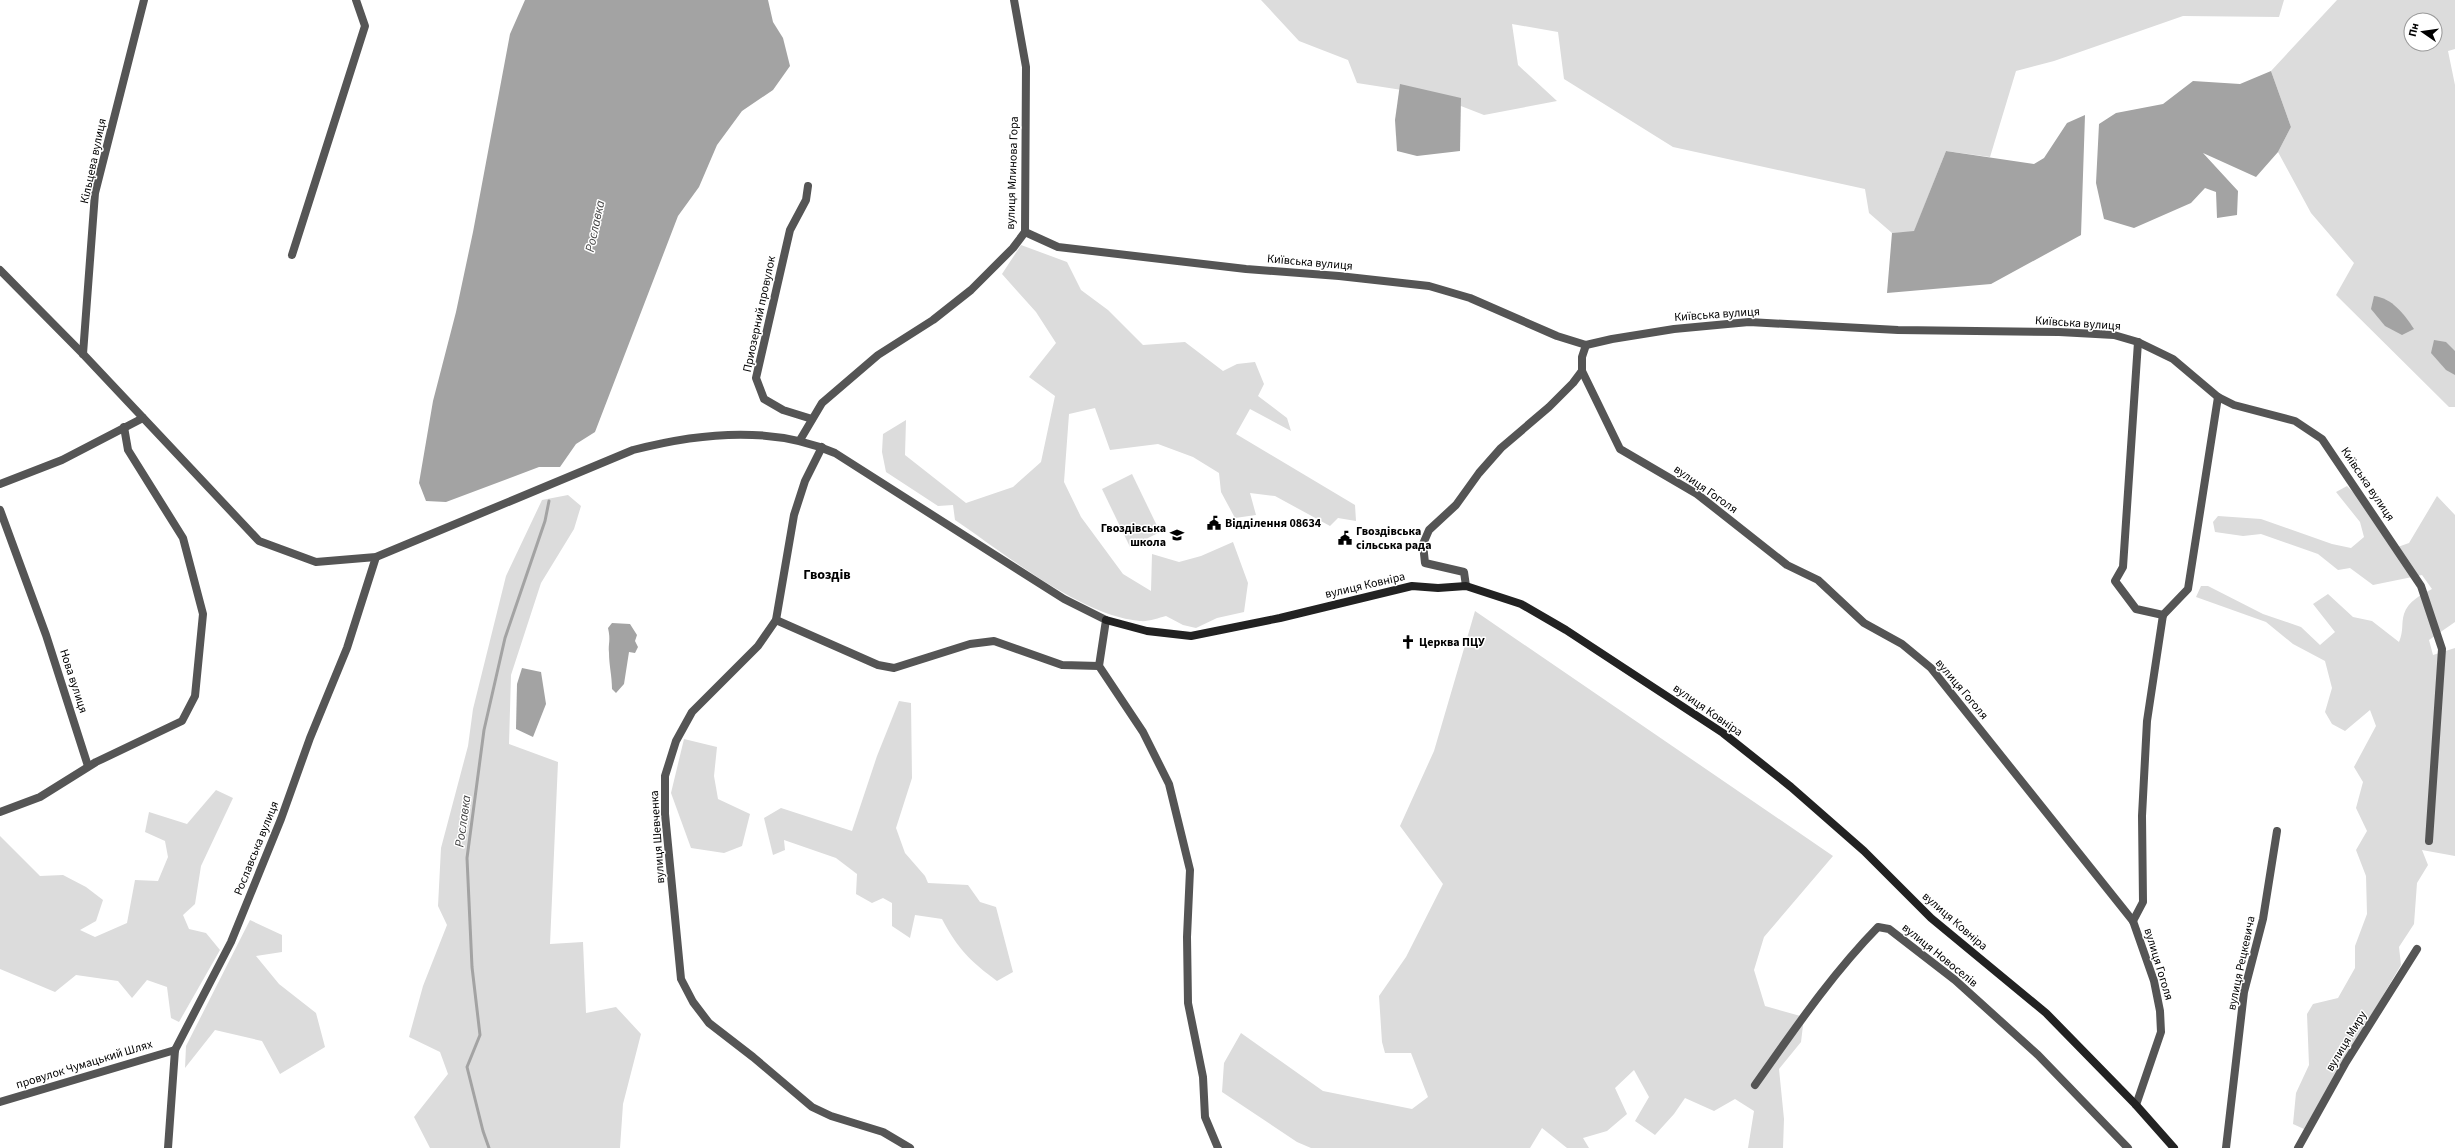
<svg xmlns="http://www.w3.org/2000/svg" width="2455" height="1148" font-family="'Source Sans 3',sans-serif">
	<style>
		.green { fill: #dcdcdc; fill-rule: evenodd }
		.water { fill: #a3a3a3 }
		.lines { fill: none; stroke-linecap: round; stroke-linejoin: round }
		.stream { stroke: #a3a3a3; stroke-width: 3 }
		.street { stroke: #555; stroke-width: 8 }
		.secondary { stroke: #222; stroke-width: 8 }
		.labels { text-anchor: middle; stroke-width: 3; stroke-linejoin: round; paint-order: stroke }
		.street-label { font-size: 12px; fill: #000; stroke: #fff }
		.poi-label { font-size: 12px; font-weight: bold; fill: #000; stroke: #fff; text-anchor: start }
		.water-label { font-size: 13px; font-style: italic; fill: #444; stroke: #fff }
		.quarter-label { font-size: 14px; font-weight: bold; fill: #000; stroke: #fff }
	</style>
	<rect width="100%" height="100%" fill="#fff"/>
	<g class="green">
		<path d="M 1261,0 L 2284,0 L 2279,17 L 2183,16 L 2054,61 L 2016,71 L 1990,157 L 1946,151 L 1914,232 L 1892,233 L 1869,213 L 1865,189 L 1673,147 L 1564,79 L 1558,32 L 1512,24 L 1518,65 L 1557,101 L 1484,115 L 1443,99 L 1402,90 L 1357,83 L 1348,60 L 1299,41 Z"/>
		<path d="M 2337,0 L 2455,0 L 2455,49 L 2448,51 L 2455,85 L 2455,407 L 2449,407 L 2336,295 L 2354,263 L 2311,213 L 2278,152 L 2291,127 L 2271,71 ZM 2411,20 L 2435,20 L 2435,44 L 2411,44 Z"/>
		<path d="M 1021,245 L 1067,262 L 1081,290 L 1108,310 L 1143,345 L 1185,342 L 1223,371 L 1237,364 L 1255,362 L 1264,384 L 1258,396 L 1287,418 L 1291,431 L 1250,409 L 1236,434 L 1355,505 L 1356,521 L 1338,518 L 1330,526 L 1275,496 L 1250,493 L 1256,515 L 1235,518 L 1221,492 L 1219,473 L 1193,457 L 1158,444 L 1110,450 L 1095,408 L 1069,414 L 1064,482 L 1081,517 L 1123,574 L 1151,591 L 1152,554 L 1179,562 L 1201,556 L 1233,542 L 1248,583 L 1244,612 L 1217,618 L 1196,628 L 1183,625 L 1166,616 C 1158,618 1148,622 1140,621 C 1081,616 1004,553 955,520 L 953,505 L 938,506 L 886,472 L 882,452 L 883,434 L 906,420 L 905,455 L 966,503 L 1013,487 L 1041,462 L 1055,396 L 1029,377 L 1056,343 L 1036,312 L 1002,274 Z"/>
		<path d="M 1132,474 L 1160,532 L 1130,547 L 1102,489 Z"/>
		<path d="M 2347,486 L 2356,495 L 2392,549 L 2409,543 L 2437,496 L 2455,515 L 2455,622 L 2429,640 L 2433,655 L 2455,648 L 2455,856 L 2422,850 L 2428,865 L 2417,883 L 2414,924 L 2399,947 L 2401,965 L 2304,1129 L 2293,1124 L 2296,1093 L 2309,1065 L 2307,1014 L 2313,1004 L 2338,998 L 2355,968 L 2355,946 L 2367,914 L 2366,876 L 2356,850 L 2367,831 L 2356,808 L 2363,782 L 2354,767 L 2376,726 L 2370,710 L 2345,731 L 2332,724 L 2325,712 L 2332,688 L 2325,661 L 2293,644 L 2266,622 L 2196,597 L 2201,586 L 2208,586 L 2263,614 L 2301,627 L 2320,645 L 2335,632 L 2313,604 L 2328,594 L 2353,617 L 2372,621 L 2399,642 C 2404,630 2401,624 2404,614 C 2408,601 2421,595 2432,589 L 2422,575 L 2373,585 L 2350,568 L 2338,570 L 2318,554 L 2261,534 L 2243,536 L 2215,532 L 2213,522 L 2218,516 L 2261,519 L 2332,544 L 2351,548 L 2364,537 L 2360,522 L 2336,492 Z"/>
		<path d="M 568,495 L 581,506 L 574,529 L 541,583 L 511,675 L 509,744 L 558,762 L 550,944 L 583,942 L 586,1013 L 616,1007 L 641,1034 L 623,1104 L 620,1148 L 430,1148 L 414,1117 L 448,1074 L 440,1052 L 409,1037 L 423,986 L 447,925 L 438,906 L 441,848 L 468,746 L 473,709 L 506,576 L 542,500 Z"/>
		<path d="M 1475,611 L 1833,856 L 1764,937 L 1754,970 L 1765,1006 L 1804,1017 L 1801,1042 L 1779,1069 L 1784,1119 L 1783,1148 L 1748,1148 L 1754,1111 L 1735,1099 L 1714,1111 L 1685,1098 L 1674,1114 L 1655,1135 L 1635,1121 L 1649,1097 L 1634,1070 L 1615,1088 L 1627,1114 L 1607,1131 L 1583,1138 L 1589,1148 L 1567,1148 L 1542,1128 L 1530,1148 L 1311,1148 L 1297,1142 L 1222,1092 L 1224,1063 L 1241,1033 L 1323,1091 L 1412,1109 L 1428,1097 L 1411,1053 L 1385,1053 L 1382,1042 L 1379,996 L 1406,957 L 1443,884 L 1400,826 L 1434,751 Z"/>
		<path d="M 899,701 L 911,703 L 912,778 L 896,828 L 905,853 L 925,876 L 928,883 L 968,885 L 980,902 L 996,907 L 1013,972 L 997,981 C 970,961 958,949 942,919 L 915,915 L 910,938 L 892,926 L 892,903 L 883,898 L 872,903 L 856,894 L 857,874 L 836,858 L 784,840 L 785,850 L 773,855 L 764,818 L 781,808 L 852,831 L 877,756 Z"/>
		<path d="M 684,739 L 717,747 L 714,776 L 718,799 L 750,814 L 742,846 L 724,853 L 691,848 L 671,793 Z"/>
		<path d="M 216,790 L 233,798 L 201,866 L 195,904 L 183,915 L 189,929 L 206,933 L 220,950 L 179,1022 L 171,1018 L 167,987 L 147,980 L 132,998 L 118,981 L 76,975 L 55,992 L 0,969 L 0,836 L 40,876 L 63,875 L 86,887 L 103,900 L 96,921 L 80,930 L 95,937 L 127,923 L 135,880 L 158,881 L 168,857 L 165,841 L 145,832 L 149,812 L 187,824 Z"/>
		<path d="M 250,920 L 282,935 L 282,952 L 256,956 L 279,984 L 316,1013 L 325,1047 L 280,1074 L 262,1041 L 215,1030 L 185,1068 L 186,1046 Z"/>
	</g>
	<g class="water">
		<path d="M 525,0 L 768,0 L 773,22 L 783,38 L 790,66 L 773,90 L 742,111 L 717,145 L 699,187 L 678,216 L 595,432 L 576,444 L 560,467 L 539,467 L 446,502 L 426,501 L 419,483 L 433,401 L 456,312 L 473,232 L 510,34 Z"/>
		<path d="M 2271,71 L 2291,127 L 2278,152 L 2256,177 L 2203,153 L 2238,191 L 2237,215 L 2217,218 L 2216,192 L 2205,188 L 2191,203 L 2134,228 L 2104,219 L 2096,183 L 2099,124 L 2116,113 L 2163,104 L 2193,81 L 2240,84 Z"/>
		<path d="M 1400,84 L 1461,98 L 1460,151 L 1417,156 L 1397,151 L 1395,120 Z"/>
		<path d="M 2085,115 L 2081,235 L 1991,284 L 1887,293 L 1892,233 L 1914,231 L 1946,151 L 2034,164 L 2044,158 L 2067,123 Z"/>
		<path d="M 2374,296 C 2392,298 2404,314 2414,329 L 2402,335 L 2385,326 L 2371,309 Z"/>
		<path d="M 2434,340 L 2446,342 L 2455,351 L 2455,375 L 2446,370 L 2431,353 Z"/>
		<path d="M 612,623 L 630,624 L 637,635 L 635,641 L 638,647 L 635,653 L 629,652 L 624,684 L 616,693 L 612,689 C 612,676 609,665 609,653 C 608,643 611,641 608,628 Z"/>
		<path d="M 522,668 L 541,672 L 546,704 L 533,737 L 516,729 L 517,684 Z"/>
	</g>
	<g class="lines">
		<path class="stream" d="M 489,1148 L 483,1131 L 467,1067 L 480,1035 L 472,967 L 467,858 L 484,730 L 505,638 L 545,521 L 549,501"/>
		<g class="street">
			<path d="M 808,186 L 806,200 L 790,230 L 756,378 L 764,399 L 783,410 L 812,419"/>
			<path d="M 1025,232 L 1058,247 L 1246,269 L 1339,276 L 1429,286 L 1470,298 L 1557,336 L 1586,345 L 1612,339 L 1674,329 L 1749,322 L 1898,330 L 2059,332 L 2114,335 L 2138,342 L 2173,359 L 2218,397 L 2234,405 L 2295,421 L 2322,439 L 2421,586 L 2442,649 L 2429,841"/>
			<path d="M 292,255 L 365,26 L 356,0"/>
			<path d="M 0,270 L 83,354 L 259,541 L 316,562 L 376,557 L 633,450 C 698,433 772,425 835,453 L 1064,599 L 1106,620 L 1099,666 L 1143,732 L 1169,784 L 1190,870 L 1187,937 L 1188,1003 L 1203,1077 L 1205,1117 L 1218,1148"/>
			<path d="M 2138,342 L 2123,567 L 2115,581 L 2136,609 L 2163,615"/>
			<path d="M 83,354 L 95,193 L 144,0"/>
			<path d="M 1582,371 L 1620,449 L 1697,494 L 1787,565 L 1818,580 L 1864,623 L 1902,644 L 1931,668 L 2133,921 L 2154,981 L 2160,1011 L 2161,1032 L 2136,1105"/>
			<path d="M 800,440 L 822,403 L 878,355 L 933,320 L 971,290 L 1013,248 L 1025,232 L 1026,67 L 1014,0"/>
			<path d="M 822,447 L 805,481 L 794,515 L 776,620 L 758,646 L 692,712 L 676,741 L 665,776 L 665,814 L 681,979 L 693,1002 L 709,1023 L 753,1057 L 812,1107 L 831,1116 L 883,1132 L 910,1148"/>
			<path d="M 0,484 L 62,460 L 143,418"/>
			<path d="M 0,510 L 46,635 L 88,766"/>
			<path d="M 1466,586 L 1464,572 L 1425,563 L 1423,544 L 1429,530 L 1456,505 L 1479,473 L 1501,448 L 1549,407 L 1573,383 L 1582,371 L 1582,357 L 1586,345"/>
			<path d="M 2163,615 L 2188,589 L 2218,397"/>
			<path d="M 776,620 L 878,665 L 894,668 L 970,644 L 994,641 L 1062,665 L 1099,666"/>
			<path d="M 0,812 L 40,797 L 96,762 L 182,721 L 195,696 L 203,614 L 183,538 L 128,450 L 124,427"/>
			<path d="M 2133,921 L 2143,902 L 2142,816 L 2147,721 L 2163,615"/>
			<path d="M 1755,1085 C 1794,1030 1831,975 1878,927 L 1889,929 L 1955,980 L 2038,1055 L 2128,1148"/>
			<path d="M 0,1102 L 175,1050"/>
			<path d="M 168,1148 L 175,1050 L 231,942 L 281,819 L 310,738 L 347,648 L 376,557"/>
			<path d="M 2226,1148 L 2244,992 L 2263,919 L 2277,831"/>
			<path d="M 2298,1148 L 2346,1062 L 2417,949"/>
		</g>
		<path class="secondary" d="M 1106,620 L 1147,631 L 1191,636 L 1280,618 L 1412,586 L 1438,588 L 1466,586 L 1521,604 L 1566,630 L 1723,733 L 1791,787 L 1864,851 L 1931,918 L 2046,1013 L 2136,1105 L 2174,1148"/>
	</g>
	<defs>
		<symbol id="civic-bare" viewBox="-9 -9 18 18"><path d="M-.6-6.5H3V-4.5H.6V-3L4-1V1h2V6H-6V1h2V-1L-.6-3ZM-1.2 2.5V6h2.4V2.5Z" fill="#000" stroke="#fff" stroke-width="2.5" paint-order="stroke"/></symbol>
		<symbol id="school-bare" viewBox="-9 -9 18 18"><path d="M0-5L7-2L0 1L-7-2ZM-4 1L0 2.5L4 1V4Q0 6-4 4Z" fill="#000" stroke="#fff" stroke-width="2.5" paint-order="stroke"/></symbol>
		<symbol id="church-bare" viewBox="-9 -9 18 18"><path d="M-1.2-6h2.4v3.5h3.3v2.4h-3.3V6h-2.4V-.1h-3.3v-2.4h3.3Z" fill="#000" stroke="#fff" stroke-width="2.5" paint-order="stroke"/></symbol>
	</defs>
	<g fill-rule="evenodd">
		<use href="#civic-bare" x="1204" y="513" width="20" height="20"/>
		<use href="#school-bare" x="1167" y="525" width="20" height="20"/>
		<use href="#civic-bare" x="1335" y="528" width="20" height="20"/>
		<use href="#church-bare" x="1398" y="632" width="20" height="20"/>
	</g>
	<g class="labels">
		<g class="street-label">
			<text transform="translate(93 161) rotate(-78)" y="4">Кільцева вулиця</text>
			<text transform="translate(1012 173) rotate(-88)" y="4">вулиця Млинова Гора</text>
			<text transform="translate(1310 262) rotate(5)" y="4">Київська вулиця</text>
			<text transform="translate(759 314) rotate(-78)" y="4">Приозерний провулок</text>
			<text transform="translate(1717 314) rotate(-4)" y="4">Київська вулиця</text>
			<text transform="translate(2078 323) rotate(4)" y="4">Київська вулиця</text>
			<text transform="translate(2368 484) rotate(56)" y="4">Київська вулиця</text>
			<text transform="translate(1706 489) rotate(35)" y="4">вулиця Гоголя</text>
			<text transform="translate(1365 585) rotate(-13)" y="4">вулиця Ковніра</text>
			<text transform="translate(74 681) rotate(72)" y="4">Нова вулиця</text>
			<text transform="translate(1962 689) rotate(50)" y="4">вулиця Гоголя</text>
			<text transform="translate(1708 710) rotate(35)" y="4">вулиця Ковніра</text>
			<text transform="translate(657 837) rotate(-94)" y="4">вулиця Шевченка</text>
			<text transform="translate(256 848) rotate(-68)" y="4">Рославська вулиця</text>
			<text transform="translate(1955 921) rotate(41)" y="4">вулиця Ковніра</text>
			<text transform="translate(1940 955) rotate(39)" y="4">вулиця Новоселів</text>
			<text transform="translate(2241 963) rotate(-78)" y="4">вулиця Рецкевича</text>
			<text transform="translate(2159 964) rotate(73)" y="4">вулиця Гоголя</text>
			<text transform="translate(2346 1041) rotate(-59)" y="4">вулиця Миру</text>
			<text transform="translate(84 1064) rotate(-17)" y="4">провулок Чумацький Шлях</text>
		</g>
		<g class="poi-label">
			<text x="1225" y="527">Відділення 08634</text>
			<text x="1166" y="532" text-anchor="end">Гвоздівська<tspan x="1166" dy="14">школа</tspan></text>
			<text x="1356" y="535">Гвоздівська<tspan x="1356" dy="14">сільська рада</tspan></text>
			<text x="1419" y="646">Церква ПЦУ</text>
		</g>
		<g class="water-label">
			<text transform="translate(594 226) rotate(-78)" y="5">Рославка</text>
			<text transform="translate(462 821) rotate(-82)" y="5">Рославка</text>
		</g>
		<g class="quarter-label">
			<text x="827" y="579">Гвоздів</text>
		</g>
	</g>
	<g transform="translate(2423 32) rotate(283)"><circle r="19" fill="#ffffff" stroke="#999999"/>
	<path d="M0-3L7 15L0 10L-7 15Z" fill="#000000"/>
	<text y="-6" font-size="11" font-weight="bold" text-anchor="middle" fill="#000000">Пн</text>
	</g>
</svg>
